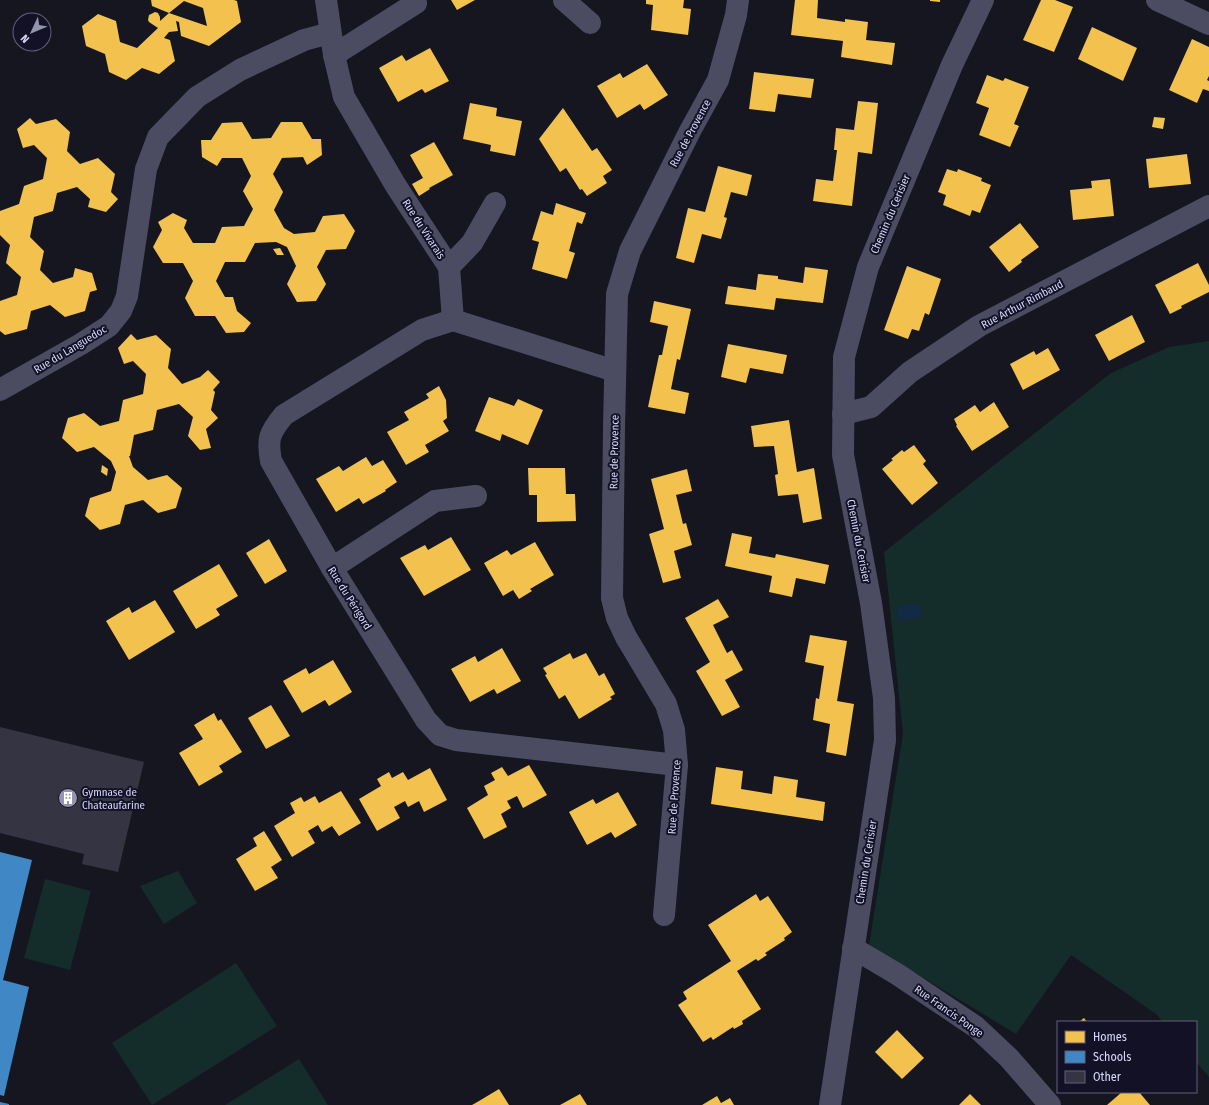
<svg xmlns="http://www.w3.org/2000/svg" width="1209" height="1105" font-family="'Fira Sans Condensed',sans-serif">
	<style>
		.green { fill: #142c2a }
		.water { fill: #122a44 }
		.homes { fill: #f2c14e; fill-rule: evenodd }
		.schools { fill: #3f88c5 }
		.building { fill: #343442 }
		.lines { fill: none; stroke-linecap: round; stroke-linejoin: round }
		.minor { stroke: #4b4c61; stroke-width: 22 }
		.labels { text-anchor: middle; stroke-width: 4; stroke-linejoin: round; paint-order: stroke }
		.street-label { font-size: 11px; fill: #d9d8fc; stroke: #121125 }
		.poi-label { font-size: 11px; fill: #d9d8fc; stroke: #121125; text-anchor: start }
	</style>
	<rect width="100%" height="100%" fill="#161620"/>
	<g class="green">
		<path d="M 1209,341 L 1209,1077 L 1196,1062 L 1196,1022 L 1163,1022 L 1156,1014 L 1071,955 L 1016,1034 L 869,945 L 903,734 L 884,552 L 1111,373 L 1169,347 Z"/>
		<path d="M 178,871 L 197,903 L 164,924 L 140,886 Z"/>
		<path d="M 45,879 L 91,891 L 70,970 L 24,958 Z"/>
		<path d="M 236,963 L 277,1026 L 152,1105 L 112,1043 Z"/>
		<path d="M 299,1059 L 328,1105 L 225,1105 Z"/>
	</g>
	<path class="water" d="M 920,604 L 922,618 L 898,620 L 897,606 Z"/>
	<g class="homes">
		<path d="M 151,0 L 234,0 L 237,1 L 241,22 L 209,46 L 181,36 L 179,22 L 176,21 L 178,31 L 169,32 L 164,38 L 170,40 L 175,61 L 159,74 L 142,68 L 126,80 L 109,72 L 105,54 L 86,46 L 82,26 L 98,14 L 116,21 L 120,42 L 137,48 L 158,28 L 149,22 L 148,20 L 149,15 L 155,12 L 158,13 L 160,17 L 160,21 L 169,13 L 152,6 ZM 184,1 L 203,8 L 207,26 L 169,13 Z"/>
		<path d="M 451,0 L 475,0 L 457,10 Z"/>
		<path d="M 646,0 L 684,0 L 683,8 L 691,9 L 688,35 L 651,30 L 653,5 L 646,4 Z"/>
		<path d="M 795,0 L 818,0 L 817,18 L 845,22 L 845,19 L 868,22 L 866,40 L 895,43 L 892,65 L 841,57 L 843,41 L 791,35 Z"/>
		<path d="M 930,0 L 940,0 L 940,2 L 930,1 Z"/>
		<path d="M 1041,0 L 1055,0 L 1073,7 L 1054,52 L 1023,40 Z"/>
		<path d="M 1092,27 L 1137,48 L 1123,81 L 1078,59 Z"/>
		<path d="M 1192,39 L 1209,47 L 1209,76 L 1207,80 L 1209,81 L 1209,91 L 1203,89 L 1197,103 L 1169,90 Z"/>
		<path d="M 430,48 L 449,81 L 425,93 L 422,89 L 398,102 L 379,68 L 402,55 L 406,61 Z"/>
		<path d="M 647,64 L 668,95 L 644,110 L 640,104 L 617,118 L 597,86 L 620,73 L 623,78 Z"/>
		<path d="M 754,72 L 814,79 L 811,98 L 778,94 L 775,112 L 749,109 Z"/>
		<path d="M 987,75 L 1003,81 L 1005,78 L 1029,87 L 1014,124 L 1019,126 L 1010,147 L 979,135 L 989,108 L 976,103 Z"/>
		<path d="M 858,101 L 878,103 L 872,154 L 858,152 L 852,206 L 813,201 L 816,179 L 833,181 L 837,150 L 834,150 L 836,128 L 854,130 Z"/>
		<path d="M 470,103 L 497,108 L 496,116 L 522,121 L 515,156 L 490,151 L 491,145 L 463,139 Z"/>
		<path d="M 563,108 L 592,151 L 597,148 L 612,170 L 603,176 L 607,183 L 587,196 L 582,189 L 580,190 L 566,168 L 560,172 L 539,139 Z"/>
		<path d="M 1154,117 L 1165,118 L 1163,129 L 1152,127 Z"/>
		<path d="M 30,118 L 36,124 L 56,119 L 70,132 L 67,151 L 80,164 L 98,158 L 115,174 L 111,192 L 118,199 L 106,212 L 88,207 L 90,199 L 77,187 L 57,193 L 53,211 L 34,217 L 30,237 L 44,251 L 40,270 L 53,283 L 73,277 L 75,268 L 92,273 L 97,290 L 90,292 L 85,311 L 65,317 L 50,305 L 31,311 L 27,329 L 5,335 L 0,331 L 0,301 L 17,295 L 21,277 L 6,263 L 10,245 L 0,235 L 0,211 L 19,204 L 24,186 L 43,179 L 47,158 L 34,145 L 23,148 L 17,129 Z"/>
		<path d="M 242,122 L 252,139 L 271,138 L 281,122 L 302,122 L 312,139 L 321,139 L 322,155 L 307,165 L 303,157 L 282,158 L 273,174 L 283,192 L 274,210 L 284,228 L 294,234 L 315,232 L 323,216 L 344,214 L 355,231 L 346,249 L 326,250 L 317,267 L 326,284 L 316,301 L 297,302 L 287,284 L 296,266 L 287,247 L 276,242 L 255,243 L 245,262 L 225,262 L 216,281 L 225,297 L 233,297 L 237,311 L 251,323 L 244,332 L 226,333 L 215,316 L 195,316 L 185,298 L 193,281 L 183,263 L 163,263 L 153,247 L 162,230 L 158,222 L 173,213 L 187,220 L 184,228 L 193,243 L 215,243 L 222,227 L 244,226 L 253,209 L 243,191 L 251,176 L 242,158 L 222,158 L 217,166 L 202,157 L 201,140 L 211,140 L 222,123 Z"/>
		<path d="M 434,142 L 453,175 L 429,188 L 430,189 L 419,196 L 412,184 L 423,178 L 410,155 Z"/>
		<path d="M 1187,154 L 1191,184 L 1149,188 L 1146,159 Z"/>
		<path d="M 718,166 L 752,175 L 747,196 L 731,192 L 724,217 L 727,218 L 721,239 L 702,234 L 694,263 L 676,258 L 688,208 L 705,212 Z"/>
		<path d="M 947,169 L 957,172 L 958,169 L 982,178 L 981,181 L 991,185 L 980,213 L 972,210 L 970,216 L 943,205 L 946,195 L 938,192 Z"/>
		<path d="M 1110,179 L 1114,216 L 1073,220 L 1070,190 L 1092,188 L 1091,181 Z"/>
		<path d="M 556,203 L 586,213 L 582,224 L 577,222 L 569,251 L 575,253 L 567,279 L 532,269 L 539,242 L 532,240 L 541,211 L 553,215 Z"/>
		<path d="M 1020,223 L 1039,247 L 1021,260 L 1022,262 L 1009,272 L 989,247 Z"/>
		<path d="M 280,248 L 284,255 L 277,255 L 273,249 Z"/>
		<path d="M 1198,263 L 1209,285 L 1209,292 L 1181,306 L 1182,308 L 1170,314 L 1155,285 Z"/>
		<path d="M 907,266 L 941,279 L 929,315 L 925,313 L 919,331 L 912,329 L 908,339 L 884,330 Z"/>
		<path d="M 805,267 L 828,270 L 823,303 L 776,298 L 774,310 L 725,304 L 728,286 L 756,290 L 758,274 L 778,276 L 778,279 L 803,283 Z"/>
		<path d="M 654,301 L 691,309 L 680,360 L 677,359 L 671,389 L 689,393 L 685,414 L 648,407 L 659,355 L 662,355 L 668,326 L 650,322 Z"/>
		<path d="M 1132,315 L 1145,342 L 1109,361 L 1095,335 Z"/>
		<path d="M 131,334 L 137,340 L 156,335 L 171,349 L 168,368 L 182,384 L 200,377 L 208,370 L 220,382 L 213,390 L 215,392 L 211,410 L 218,418 L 206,429 L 211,448 L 200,450 L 188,436 L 193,417 L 179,404 L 157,410 L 153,430 L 134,435 L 130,456 L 129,456 L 133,467 L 148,480 L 167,475 L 182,488 L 176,508 L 158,513 L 143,500 L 125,505 L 120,524 L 100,530 L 85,516 L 90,498 L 111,491 L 116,472 L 111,461 L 94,447 L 77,452 L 62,438 L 68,418 L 84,413 L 100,426 L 119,421 L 123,400 L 143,394 L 146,374 L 133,361 L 124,364 L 118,348 Z"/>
		<path d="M 728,344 L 787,355 L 783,374 L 750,368 L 746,383 L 721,377 Z"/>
		<path d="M 1048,348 L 1060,370 L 1023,390 L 1010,364 L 1034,351 L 1036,355 Z"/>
		<path d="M 439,386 L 446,400 L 447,418 L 443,421 L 449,431 L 425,445 L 429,452 L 406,465 L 387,432 L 409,420 L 404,412 L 429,398 L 426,394 Z"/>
		<path d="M 489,397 L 514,406 L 518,399 L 543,410 L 528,445 L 502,434 L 500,441 L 475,431 Z"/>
		<path d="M 994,402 L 1009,427 L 972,451 L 956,426 L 957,425 L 954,419 L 975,405 L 980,412 Z"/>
		<path d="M 789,420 L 797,472 L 814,468 L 822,519 L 803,523 L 798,494 L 778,496 L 775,475 L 778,474 L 774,446 L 754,447 L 751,426 Z"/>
		<path d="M 914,445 L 926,461 L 923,464 L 938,483 L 912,505 L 882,469 L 893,460 L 891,459 L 902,450 L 904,452 Z"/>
		<path d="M 366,457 L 372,466 L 383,460 L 397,482 L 385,490 L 386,491 L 363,504 L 359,498 L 336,512 L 316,479 L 339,466 L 343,471 Z"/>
		<path d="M 102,465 L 108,469 L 107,476 L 101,472 Z"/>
		<path d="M 528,468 L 565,468 L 566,494 L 575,494 L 576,521 L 537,522 L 537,495 L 529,495 Z"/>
		<path d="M 687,469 L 692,491 L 676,495 L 683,524 L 686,523 L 692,545 L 674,551 L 681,578 L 663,583 L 649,534 L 664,529 L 651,479 Z"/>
		<path d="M 732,533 L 752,537 L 749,553 L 775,558 L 776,554 L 829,565 L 825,584 L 796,578 L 792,597 L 769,592 L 772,576 L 725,566 Z"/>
		<path d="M 451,537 L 471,570 L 424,596 L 400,558 L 425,545 L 428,550 Z"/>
		<path d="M 269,539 L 287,571 L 265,584 L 246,553 Z"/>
		<path d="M 535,542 L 554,575 L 530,589 L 532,591 L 519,599 L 513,590 L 503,596 L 484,563 L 507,550 L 511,555 Z"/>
		<path d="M 219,564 L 238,596 L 216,609 L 220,615 L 196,629 L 173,591 Z"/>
		<path d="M 718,599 L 729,617 L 713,625 L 727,653 L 732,650 L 743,670 L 725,680 L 740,707 L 722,716 L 696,671 L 710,662 L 685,618 Z"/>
		<path d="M 155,600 L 175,632 L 129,660 L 106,621 L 129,607 L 132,613 Z"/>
		<path d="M 810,635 L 847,641 L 837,701 L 854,704 L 846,756 L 826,752 L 830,724 L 813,720 L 816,698 L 819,699 L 824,666 L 805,662 Z"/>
		<path d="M 502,648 L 521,681 L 497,694 L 494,689 L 470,702 L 451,669 L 475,656 L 478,662 Z"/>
		<path d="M 570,653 L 573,659 L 586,653 L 599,676 L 604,673 L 615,694 L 610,697 L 612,699 L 579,719 L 565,695 L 559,699 L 545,675 L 547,674 L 543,668 Z"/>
		<path d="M 333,660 L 352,692 L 329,706 L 325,700 L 302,713 L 283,681 L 306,668 L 309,674 Z"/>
		<path d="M 271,705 L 290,736 L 266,749 L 248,718 Z"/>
		<path d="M 214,713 L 218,721 L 221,719 L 242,752 L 219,766 L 223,772 L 199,786 L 179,753 L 203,739 L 194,725 Z"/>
		<path d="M 529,765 L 547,795 L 523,808 L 517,796 L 507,801 L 511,808 L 501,814 L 507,827 L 484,839 L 467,808 L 488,795 L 484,786 L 495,780 L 491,773 L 502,767 L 508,776 Z"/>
		<path d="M 716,767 L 743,771 L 741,789 L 772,794 L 774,776 L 798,780 L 796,797 L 825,802 L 823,821 L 711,804 Z"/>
		<path d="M 430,768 L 447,800 L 424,812 L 419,801 L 408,807 L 405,801 L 394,807 L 400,818 L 377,831 L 359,799 L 381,786 L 377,779 L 389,772 L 392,778 L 403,772 L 408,780 Z"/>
		<path d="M 341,791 L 361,823 L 339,836 L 332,826 L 322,832 L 318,825 L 308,831 L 315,843 L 292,857 L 274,826 L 295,813 L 290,803 L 301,797 L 304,802 L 315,796 L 319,803 Z"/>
		<path d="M 618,792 L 637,825 L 615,838 L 611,832 L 587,845 L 569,812 L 593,799 L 596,804 Z"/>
		<path d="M 264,831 L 282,860 L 271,867 L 278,878 L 255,891 L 236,859 L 257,846 L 253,838 Z"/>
		<path d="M 756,894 L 760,901 L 768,896 L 792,932 L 784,938 L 785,940 L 765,953 L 767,955 L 758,961 L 756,959 L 737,971 L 761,1009 L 742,1021 L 743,1024 L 734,1029 L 733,1027 L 713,1040 L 711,1037 L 703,1042 L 678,1005 L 687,999 L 683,992 L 731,961 L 708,925 Z"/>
		<path d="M 1084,1018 L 1087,1022 L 1079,1022 Z"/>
		<path d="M 897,1030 L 924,1058 L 902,1079 L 875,1052 Z"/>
		<path d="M 499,1089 L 509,1105 L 472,1105 L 479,1101 Z"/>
		<path d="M 1122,1092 L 1139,1092 L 1150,1105 L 1107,1105 Z"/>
		<path d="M 580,1094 L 587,1105 L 560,1105 Z"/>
		<path d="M 970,1094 L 981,1105 L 959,1105 Z"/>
		<path d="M 717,1096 L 721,1103 L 730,1098 L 734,1105 L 702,1105 Z"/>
	</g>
	<g class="schools">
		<path d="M 0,852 L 32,860 L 3,980 L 29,987 L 4,1096 L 0,1095 Z"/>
		<path d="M 0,1102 L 9,1104 L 9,1105 L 0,1105 Z"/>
	</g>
	<path class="building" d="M 0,727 L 144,762 L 118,872 L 82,864 L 84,854 L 0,833 Z"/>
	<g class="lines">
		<g class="minor">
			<path d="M 326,0 L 334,55 L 344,97 L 396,186 L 449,267 L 453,320 L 615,371"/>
			<path d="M 564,0 L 590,23"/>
			<path d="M 1157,0 L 1209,24"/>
			<path d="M 334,55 L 416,3"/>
			<path d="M 449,267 L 472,243 L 495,203"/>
			<path d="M 453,320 L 422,330 L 284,415 C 269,433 267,439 271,461 L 332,568 L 426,720 L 440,735 L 456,740 L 677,765"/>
			<path d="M 0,390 L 81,344 L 109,326 L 121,311 L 127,296 L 146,169 L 158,137 L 197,97 L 240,70 L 304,40 L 330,33"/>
			<path d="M 843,414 L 871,407 L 910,372 L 979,326 L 1209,206"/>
			<path d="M 332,568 L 435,501 L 476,496"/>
			<path d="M 664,915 L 677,765 L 674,730 L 666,704 L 626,637 L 617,618 L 612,598 L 614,428 L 617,294 L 630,251 L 690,131 L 718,80 L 736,15 L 738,0"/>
			<path d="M 853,948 L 897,974 L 976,1027 L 1009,1058 L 1050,1105"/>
			<path d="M 830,1105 L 885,740 L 884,698 L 871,603 L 843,455 L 844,357 L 868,267 L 952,65 L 983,0"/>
		</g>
	</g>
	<defs>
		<symbol id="building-disc" viewBox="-11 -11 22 22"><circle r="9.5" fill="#9594af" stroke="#121125"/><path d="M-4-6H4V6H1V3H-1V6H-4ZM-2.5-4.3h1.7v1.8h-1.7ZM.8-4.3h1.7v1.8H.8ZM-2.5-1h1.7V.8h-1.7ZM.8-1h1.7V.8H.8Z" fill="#fff"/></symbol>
	</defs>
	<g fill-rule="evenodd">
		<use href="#building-disc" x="57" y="787" width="22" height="22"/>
	</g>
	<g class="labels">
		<g class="street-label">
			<text transform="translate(690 133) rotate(-62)" y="4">Rue de Provence</text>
			<text transform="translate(890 214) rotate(-67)" y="4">Chemin du Cerisier</text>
			<text transform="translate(424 229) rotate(57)" y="4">Rue du Vivarais</text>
			<text transform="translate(1022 304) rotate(-28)" y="4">Rue Arthur Rimbaud</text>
			<text transform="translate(70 349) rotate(-31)" y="4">Rue du Languedoc</text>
			<text transform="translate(614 452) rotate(-89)" y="4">Rue de Provence</text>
			<text transform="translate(859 541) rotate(79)" y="4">Chemin du Cerisier</text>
			<text transform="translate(350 598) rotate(58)" y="4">Rue du Périgord</text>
			<text transform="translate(674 797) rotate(-86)" y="4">Rue de Provence</text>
			<text transform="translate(866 862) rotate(-81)" y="4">Chemin du Cerisier</text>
			<text transform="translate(949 1011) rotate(35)" y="4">Rue Francis Ponge</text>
		</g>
		<g class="poi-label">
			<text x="82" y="796">Gymnase de<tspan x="82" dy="13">Chateaufarine</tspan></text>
		</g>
	</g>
	<rect x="1057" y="1021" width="140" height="72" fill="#121125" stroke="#62617b"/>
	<rect x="1065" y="1031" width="20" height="12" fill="#f2c14e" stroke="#62617b"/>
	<text x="1093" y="1041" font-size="12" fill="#d9d8fc">Homes</text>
	<rect x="1065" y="1051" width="20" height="12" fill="#3f88c5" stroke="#62617b"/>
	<text x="1093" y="1061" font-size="12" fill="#d9d8fc">Schools</text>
	<rect x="1065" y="1071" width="20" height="12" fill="#343442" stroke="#62617b"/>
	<text x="1093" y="1081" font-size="12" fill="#d9d8fc">Other</text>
	<g transform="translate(32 32) rotate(226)"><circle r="19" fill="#121125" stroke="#62617b"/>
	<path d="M0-3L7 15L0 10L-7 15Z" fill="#9594af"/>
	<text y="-6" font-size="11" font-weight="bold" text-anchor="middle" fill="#d9d8fc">N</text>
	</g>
</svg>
